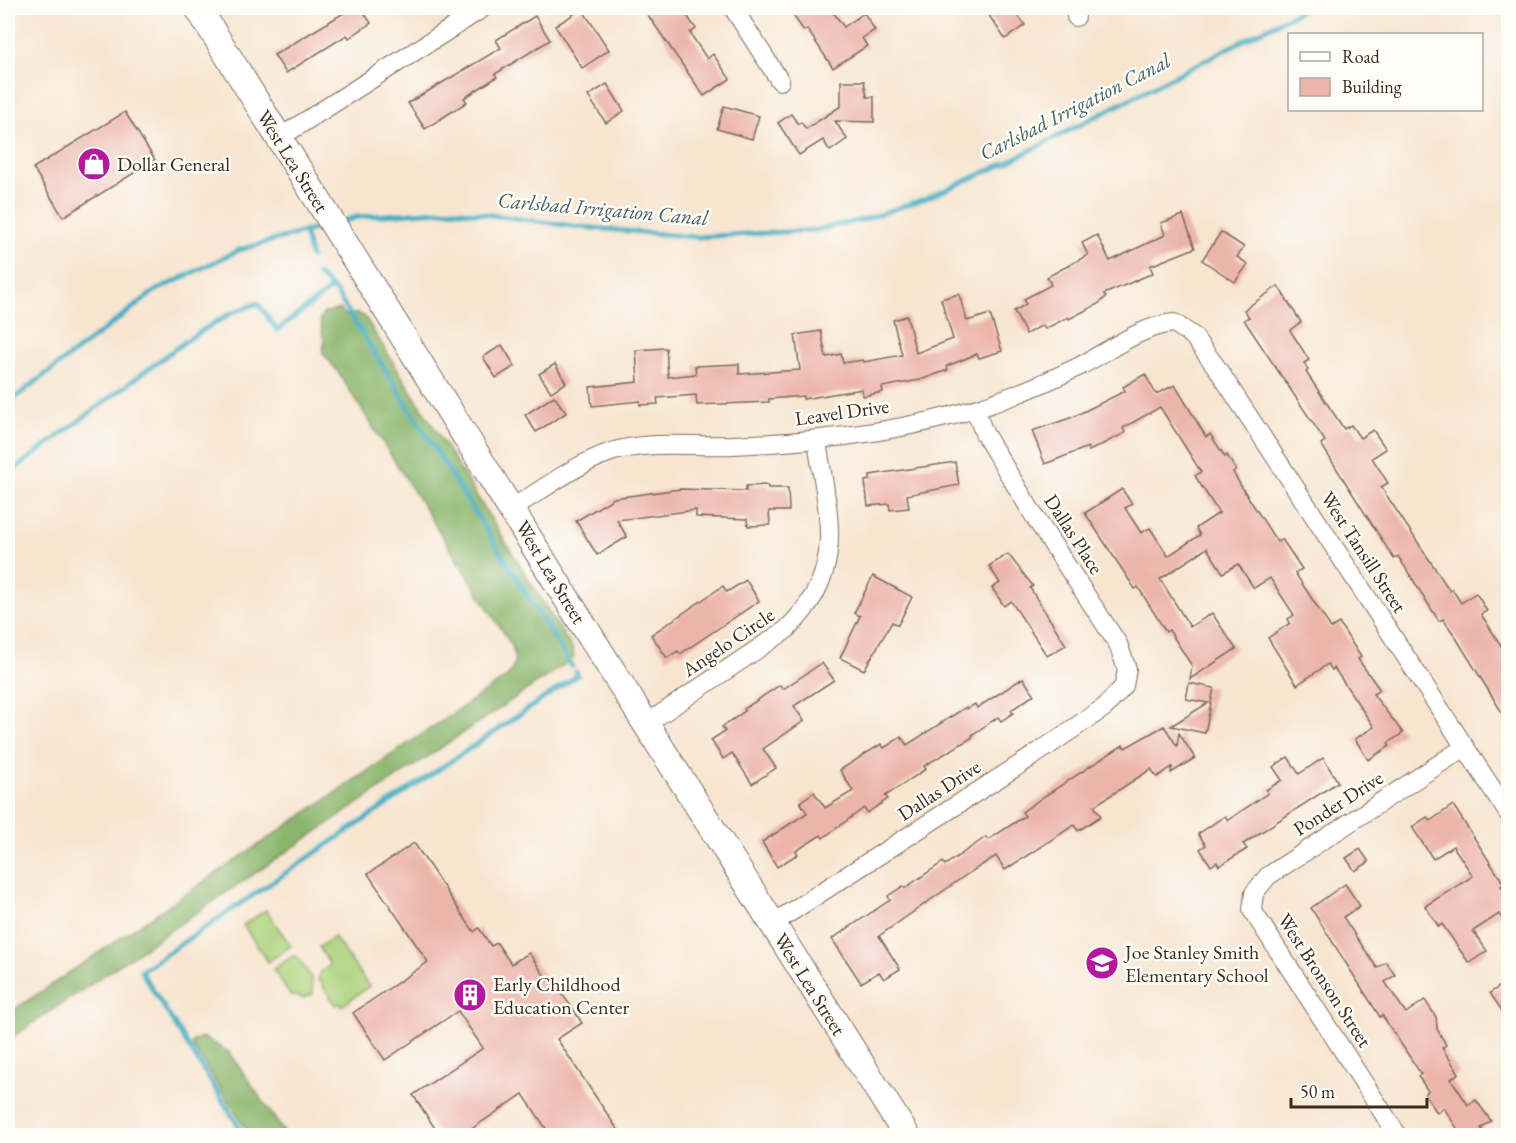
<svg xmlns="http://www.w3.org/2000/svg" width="1516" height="1143" font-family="'EB Garamond',serif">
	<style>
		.green { fill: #add37d; stroke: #747e4e; stroke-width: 1.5 }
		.forest { fill: #8ab56c; stroke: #627045; stroke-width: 1.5 }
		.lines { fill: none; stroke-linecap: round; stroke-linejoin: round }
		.stream { stroke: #44aec3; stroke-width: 5 }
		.building { fill: #ecb5ab }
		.street-casing { stroke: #7d6b5c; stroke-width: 20 }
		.secondary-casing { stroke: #7d6b5c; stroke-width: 28 }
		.street { stroke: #fff; stroke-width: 18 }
		.secondary { stroke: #fff; stroke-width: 26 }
		.labels { text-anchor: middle; stroke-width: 5; stroke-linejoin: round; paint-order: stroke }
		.street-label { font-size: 20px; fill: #3b2a1e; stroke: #fdfcf7 }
		.poi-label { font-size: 20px; fill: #3b2a1e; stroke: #fdfcf7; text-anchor: start }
		.water-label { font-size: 21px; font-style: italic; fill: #3f5f60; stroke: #fdfcf7 }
	</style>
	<rect width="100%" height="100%" fill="#fdfcf7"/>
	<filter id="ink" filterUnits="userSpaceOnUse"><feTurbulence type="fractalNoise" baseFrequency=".0167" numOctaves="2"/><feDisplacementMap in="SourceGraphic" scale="12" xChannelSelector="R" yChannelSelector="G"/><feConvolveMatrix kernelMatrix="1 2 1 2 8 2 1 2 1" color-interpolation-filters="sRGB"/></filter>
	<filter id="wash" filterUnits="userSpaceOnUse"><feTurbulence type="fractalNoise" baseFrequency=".008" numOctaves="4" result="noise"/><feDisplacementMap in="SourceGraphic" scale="24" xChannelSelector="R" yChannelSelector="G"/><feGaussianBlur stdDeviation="1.35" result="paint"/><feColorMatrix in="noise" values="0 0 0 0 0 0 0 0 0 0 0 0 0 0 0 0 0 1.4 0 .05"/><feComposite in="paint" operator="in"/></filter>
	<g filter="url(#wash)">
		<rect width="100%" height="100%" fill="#f7e5d0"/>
		<g class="green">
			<path d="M 266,910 L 291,946 L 268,962 L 243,925 Z"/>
			<path d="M 334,937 L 369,986 L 342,1006 L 340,1003 L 336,1005 L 318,979 L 320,973 L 330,965 L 319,947 Z"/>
			<path d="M 293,956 L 297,957 L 311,977 L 313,994 L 303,998 L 290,995 L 273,969 Z"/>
		</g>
		<g class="forest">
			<path d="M 340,309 L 347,316 L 358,313 L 365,317 L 573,650 L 574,658 L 8,1040 L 8,1014 L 508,676 C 516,664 516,659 512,646 L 338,372 L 323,353 L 324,341 L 320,320 L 324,313 Z"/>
			<path d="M 202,1037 L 229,1052 L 286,1135 L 250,1135 L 192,1045 L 193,1041 Z"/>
		</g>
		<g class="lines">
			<g class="stream">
				<path d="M 340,222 L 357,217 L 454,210 L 580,227 L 697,237 L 816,230 L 866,219 L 927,198 L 1008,162 L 1306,8"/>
				<path d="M 304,232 L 311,257"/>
				<path d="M 317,274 L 336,292 L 572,666"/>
				<path d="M 8,403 L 155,291 L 239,250 L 325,226"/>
				<path d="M 8,474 L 187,340 L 231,313 L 258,303 L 277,330 L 332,288"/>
				<path d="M 245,1136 L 141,971 L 578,675 L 576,672"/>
			</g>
		</g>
		<g id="blocks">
			<g class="building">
				<path d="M 352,8 L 361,8 L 371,23 L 349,38 L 347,35 L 286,73 L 274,55 Z"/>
				<path d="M 643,8 L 682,8 L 696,29 L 690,33 L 707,59 L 713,54 L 730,79 L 704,96 Z"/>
				<path d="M 788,8 L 830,8 L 844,27 L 864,13 L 875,30 L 862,38 L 867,46 L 833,68 L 807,29 L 804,31 Z"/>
				<path d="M 984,8 L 1013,8 L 1025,25 L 1005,39 Z"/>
				<path d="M 582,9 L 609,50 L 582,68 L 555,26 Z"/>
				<path d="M 535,16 L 550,40 L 495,74 L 497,77 L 464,98 L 467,102 L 425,129 L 408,103 L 501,48 L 496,40 Z"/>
				<path d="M 841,81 L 864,81 L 867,97 L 874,97 L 874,122 L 835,121 L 847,139 L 830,151 L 823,140 L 799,155 L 778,123 L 791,114 L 798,124 L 801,122 L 806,129 L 841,106 Z"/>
				<path d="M 607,84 L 624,111 L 606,123 L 588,96 Z"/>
				<path d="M 724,106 L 759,116 L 752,139 L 717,129 Z"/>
				<path d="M 125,112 L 155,160 L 63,217 L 33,168 Z"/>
				<path d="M 1183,215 L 1195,248 L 1150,266 L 1153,273 L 1104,294 L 1106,297 L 1098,304 L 1069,319 L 1068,317 L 1045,329 L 1043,325 L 1026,334 L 1014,311 L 1026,304 L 1024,299 L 1051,285 L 1047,277 L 1088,255 L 1082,243 L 1097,235 L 1110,261 L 1165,235 L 1161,223 Z"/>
				<path d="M 1221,232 L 1244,247 L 1237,257 L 1248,264 L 1235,282 L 1202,260 Z"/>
				<path d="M 1278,286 L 1301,322 L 1290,330 L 1309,360 L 1304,363 L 1308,370 L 1306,372 L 1344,429 L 1351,425 L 1360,438 L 1373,430 L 1386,449 L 1372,458 L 1388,483 L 1381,487 L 1450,591 L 1452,589 L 1461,603 L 1476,593 L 1487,611 L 1481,614 L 1509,658 L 1509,724 L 1453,633 L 1443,619 L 1439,621 L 1398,556 L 1394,559 L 1321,444 L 1325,441 L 1244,320 L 1249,317 L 1244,310 Z"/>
				<path d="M 959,294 L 967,321 L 990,314 L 1002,351 L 979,358 L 977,354 L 947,366 L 948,370 L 920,380 L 882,387 L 883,392 L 863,396 L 862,389 L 803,399 L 803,396 L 769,399 L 769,402 L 697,405 L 696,395 L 657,398 L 658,404 L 640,405 L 640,401 L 592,406 L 590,387 L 638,382 L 636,350 L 666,348 L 668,377 L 696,374 L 695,366 L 739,364 L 739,374 L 800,370 L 795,335 L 821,331 L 826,357 L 841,354 L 843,363 L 863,360 L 864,362 L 902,355 L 893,320 L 907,316 L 916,353 L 953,339 L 941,299 Z"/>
				<path d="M 502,345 L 515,366 L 496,378 L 483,357 Z"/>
				<path d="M 555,364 L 566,383 L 551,392 L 539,374 Z"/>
				<path d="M 1145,374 L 1156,394 L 1175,385 L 1206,437 L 1210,434 L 1225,457 L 1227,455 L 1236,470 L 1233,472 L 1241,486 L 1277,542 L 1282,539 L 1302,569 L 1295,573 L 1331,628 L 1339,623 L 1361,657 L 1358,659 L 1380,690 L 1373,694 L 1403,733 L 1388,743 L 1390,746 L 1368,760 L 1355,739 L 1374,727 L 1334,668 L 1332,670 L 1328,664 L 1297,685 L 1268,638 L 1290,623 L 1288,619 L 1294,615 L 1270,578 L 1254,588 L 1238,564 L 1223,573 L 1207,548 L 1160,579 L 1190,627 L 1212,613 L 1236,649 L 1190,679 L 1192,666 L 1169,630 L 1166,632 L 1138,587 L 1135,589 L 1085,513 L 1122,489 L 1132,504 L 1125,508 L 1141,533 L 1150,528 L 1168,556 L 1200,535 L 1196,528 L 1219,513 L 1195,476 L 1201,472 L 1160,407 L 1123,428 L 1125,433 L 1089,451 L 1088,447 L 1045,464 L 1032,431 L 1073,417 L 1125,391 L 1123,387 Z"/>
				<path d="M 554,396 L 566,413 L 536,432 L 525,415 Z"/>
				<path d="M 955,462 L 959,485 L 907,495 L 909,508 L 890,510 L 889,504 L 868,506 L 865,481 L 870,480 L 870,475 Z"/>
				<path d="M 768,485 L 768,488 L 788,488 L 789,511 L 769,511 L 770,525 L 748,526 L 747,519 L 696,517 L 696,510 L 617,520 L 627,537 L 597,555 L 576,521 L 614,498 L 680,489 L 746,491 L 746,486 Z"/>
				<path d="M 1008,554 L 1033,586 L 1030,588 L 1066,645 L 1047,656 L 1011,601 L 1004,606 L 992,588 L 1000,583 L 989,566 Z"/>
				<path d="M 873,576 L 912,597 L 898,625 L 892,622 L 864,670 L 840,658 L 860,616 L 854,613 Z"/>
				<path d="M 746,580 L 759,601 L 680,654 L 678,651 L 667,658 L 651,635 L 723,586 L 727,592 Z"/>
				<path d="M 822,663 L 834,680 L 794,706 L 804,721 L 763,749 L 776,768 L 752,784 L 732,753 L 723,759 L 711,740 L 725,731 L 722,727 L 745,711 L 744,709 L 780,685 L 783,689 Z"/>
				<path d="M 1023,678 L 1034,695 L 1011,710 L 1013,713 L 1001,721 L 998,717 L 972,735 L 973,737 L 924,766 L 926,769 L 885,796 L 888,799 L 867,813 L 864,808 L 823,838 L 821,835 L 796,851 L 798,854 L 777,867 L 762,842 L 807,813 L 800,802 L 814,792 L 825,808 L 853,791 L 840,770 L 881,744 L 884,748 L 901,737 L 907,745 L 966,707 L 967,709 L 975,704 L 977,708 Z"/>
				<path d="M 1189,683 L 1214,688 L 1205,733 L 1171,726 L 1208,703 L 1186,699 Z"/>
				<path d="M 1164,726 L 1177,746 L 1179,733 L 1195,758 L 1171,773 L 1172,767 L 1157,777 L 1151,769 L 1094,806 L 1101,816 L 1078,831 L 1074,825 L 1005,870 L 996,856 L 969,873 L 879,936 L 900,969 L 884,979 L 879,972 L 861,983 L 832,939 L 890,900 L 888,896 L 903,886 L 905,888 L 943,862 L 945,865 L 986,837 L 988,840 L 1025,816 L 1022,812 L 1043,797 L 1123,745 L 1125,748 Z"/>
				<path d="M 1288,757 L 1299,774 L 1323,758 L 1338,782 L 1243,844 L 1247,849 L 1219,866 L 1217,862 L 1211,866 L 1200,849 L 1206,845 L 1198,834 L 1225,816 L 1228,820 L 1268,793 L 1266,790 L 1282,780 L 1273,767 Z"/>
				<path d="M 1453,805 L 1504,884 L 1501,886 L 1509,897 L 1509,927 L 1499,914 L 1473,931 L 1487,951 L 1469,963 L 1442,924 L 1439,927 L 1425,906 L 1473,876 L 1453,846 L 1433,859 L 1412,827 L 1427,817 L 1430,821 Z"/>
				<path d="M 414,843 L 474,932 L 479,928 L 491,946 L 497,943 L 511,964 L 529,953 L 548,981 L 551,979 L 573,1009 L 582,1023 L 557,1039 L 622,1136 L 551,1136 L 523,1094 L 461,1136 L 440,1136 L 413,1095 L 483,1048 L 458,1011 L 385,1060 L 353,1013 L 428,962 L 368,874 Z"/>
				<path d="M 1360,849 L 1369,862 L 1355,871 L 1346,858 Z"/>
				<path d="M 1345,884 L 1360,906 L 1343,917 L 1377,968 L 1386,962 L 1395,975 L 1385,982 L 1406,1013 L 1425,1000 L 1436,1017 L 1437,1029 L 1446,1045 L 1442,1048 L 1459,1073 L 1451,1079 L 1468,1105 L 1476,1100 L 1491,1121 L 1481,1128 L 1486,1136 L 1462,1136 L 1444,1108 L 1437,1113 L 1425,1094 L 1428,1091 L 1418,1076 L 1421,1074 L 1382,1015 L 1380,1017 L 1311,908 Z"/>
				<path d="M 1509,980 L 1509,1021 L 1490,993 Z"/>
			</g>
		</g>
	</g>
	<g filter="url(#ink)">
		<use href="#blocks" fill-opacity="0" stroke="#7d6b5c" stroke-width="1.5"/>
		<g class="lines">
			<defs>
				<g id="street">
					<path d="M 733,8 L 780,81"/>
					<path d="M 1076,8 L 1076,17"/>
					<path d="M 279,138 L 483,8"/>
					<path d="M 512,508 C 544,489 576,464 611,452 C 651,440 692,447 733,445 C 814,442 897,433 975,409 C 1010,398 1047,382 1080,366 C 1109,351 1141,326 1174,323 L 1193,336 L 1217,368 L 1508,813"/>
					<path d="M 646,724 L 786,630 C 848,571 828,517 817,441"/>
					<path d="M 772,924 L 1033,756 L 1105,707 L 1124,686 L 1127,669 L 1118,644 L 1036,519 L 984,433 L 975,409"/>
					<path d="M 1398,1136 L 1252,910 L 1254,893 L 1268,876 L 1465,747"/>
				</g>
				<path id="secondary" d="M 198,8 L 582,623 L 907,1136"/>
			</defs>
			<use href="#street" class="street-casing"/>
			<use href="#secondary" class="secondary-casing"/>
			<use href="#street" class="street"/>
			<use href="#secondary" class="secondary"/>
		</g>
	</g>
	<defs>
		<symbol id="shop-disc" viewBox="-11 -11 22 22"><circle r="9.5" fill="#b5179e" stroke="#fdfcf7"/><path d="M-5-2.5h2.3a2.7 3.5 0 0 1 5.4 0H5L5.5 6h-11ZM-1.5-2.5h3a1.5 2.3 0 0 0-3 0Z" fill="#fff"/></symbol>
		<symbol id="school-disc" viewBox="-11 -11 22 22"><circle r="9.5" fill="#b5179e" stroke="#fdfcf7"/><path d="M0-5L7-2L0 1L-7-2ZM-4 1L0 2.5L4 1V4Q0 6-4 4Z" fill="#fff"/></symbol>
		<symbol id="building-disc" viewBox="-11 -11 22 22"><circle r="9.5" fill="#b5179e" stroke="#fdfcf7"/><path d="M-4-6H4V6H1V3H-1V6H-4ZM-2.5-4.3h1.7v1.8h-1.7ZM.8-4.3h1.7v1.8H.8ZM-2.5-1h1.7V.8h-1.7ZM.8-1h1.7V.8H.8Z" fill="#fff"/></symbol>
	</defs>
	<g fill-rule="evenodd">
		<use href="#shop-disc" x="75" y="145" width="38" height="38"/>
		<use href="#school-disc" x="1083" y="944" width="38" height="38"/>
		<use href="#building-disc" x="451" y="976" width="38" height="38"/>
	</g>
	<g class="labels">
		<g class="street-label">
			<text transform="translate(293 161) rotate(58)" y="7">West Lea Street</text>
			<text transform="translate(842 412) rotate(-8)" y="7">Leavel Drive</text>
			<text transform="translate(1074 534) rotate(57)" y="7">Dallas Place</text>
			<text transform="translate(1364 552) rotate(57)" y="7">West Tansill Street</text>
			<text transform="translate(551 572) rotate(59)" y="7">West Lea Street</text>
			<text transform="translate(728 642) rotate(-34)" y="7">Angelo Circle</text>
			<text transform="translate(939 790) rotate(-33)" y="7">Dallas Drive</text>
			<text transform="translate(1338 803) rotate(-33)" y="7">Ponder Drive</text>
			<text transform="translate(1325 980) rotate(57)" y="7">West Bronson Street</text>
			<text transform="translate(810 984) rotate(58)" y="7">West Lea Street</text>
		</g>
		<g class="poi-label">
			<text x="117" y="171">Dollar General</text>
			<text x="1125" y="959">Joe Stanley Smith<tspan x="1125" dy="23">Elementary School</tspan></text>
			<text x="493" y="991">Early Childhood<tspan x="493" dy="23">Education Center</tspan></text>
		</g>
		<g class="water-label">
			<text transform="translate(1075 107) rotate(-27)" y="7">Carlsbad Irrigation Canal</text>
			<text transform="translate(603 209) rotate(5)" y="7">Carlsbad Irrigation Canal</text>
		</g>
	</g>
	<rect width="1516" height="1143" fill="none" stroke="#fdfcf7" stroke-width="30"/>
	<rect x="1288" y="33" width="195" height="78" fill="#fdfcf7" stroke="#afa8a0" stroke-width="1.5"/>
	<rect x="1300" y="52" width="30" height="9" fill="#ffffff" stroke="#afa8a0" stroke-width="1.5"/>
	<text x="1342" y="63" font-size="18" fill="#3b2a1e">Road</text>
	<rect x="1300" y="78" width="30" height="18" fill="#ecb5ab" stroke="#afa8a0" stroke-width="1.5"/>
	<text x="1342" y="93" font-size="18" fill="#3b2a1e">Building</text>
	<path d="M1291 1098v9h136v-9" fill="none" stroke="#3b2a1e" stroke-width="3"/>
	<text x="1300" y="1098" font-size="18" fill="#3b2a1e" stroke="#fdfcf7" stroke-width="4.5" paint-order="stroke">50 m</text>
</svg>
